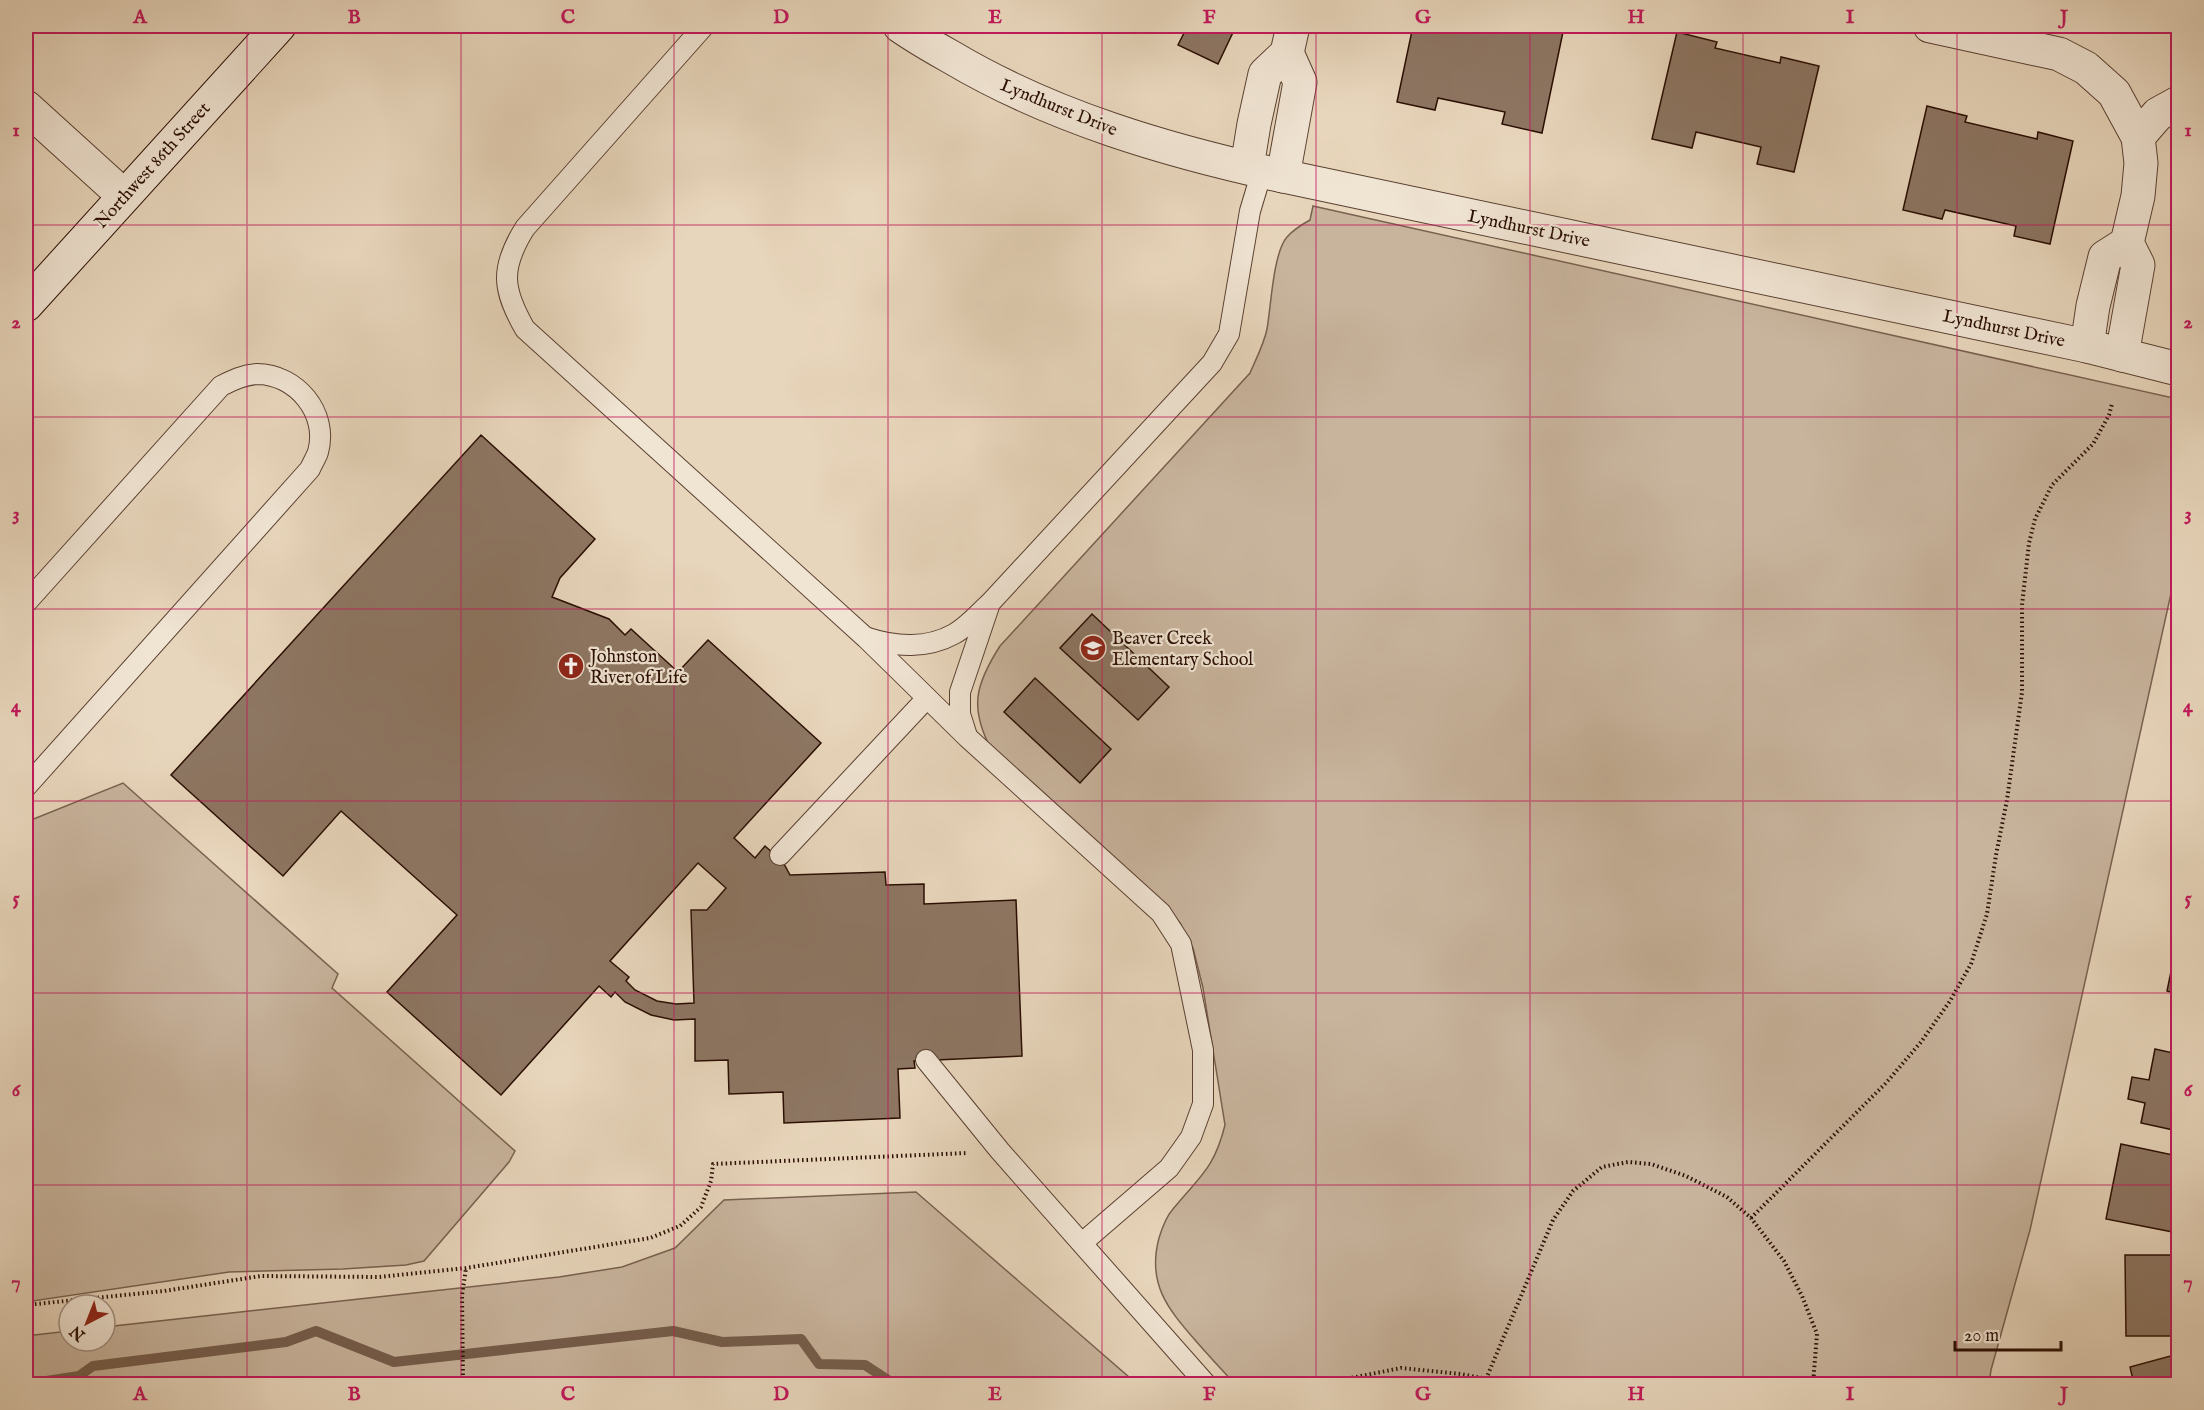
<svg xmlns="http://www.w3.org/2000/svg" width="2204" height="1410" font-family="'IM FELL English',serif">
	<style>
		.green { fill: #c8b49d; stroke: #796150; stroke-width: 1.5 }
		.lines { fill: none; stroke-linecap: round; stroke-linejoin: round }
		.stream { stroke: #755d4c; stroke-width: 10 }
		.building { fill: #8d7663; stroke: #2a0e03; stroke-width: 1.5; fill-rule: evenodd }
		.lane-casing { stroke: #5a4031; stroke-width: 22 }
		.street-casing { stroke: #5a4031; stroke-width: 35 }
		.secondary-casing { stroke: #2a0e03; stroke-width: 35 }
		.path { stroke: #2a0e03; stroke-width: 4; stroke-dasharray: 1.5 3; stroke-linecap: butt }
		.lane { stroke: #f0e4d3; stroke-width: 20 }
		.street { stroke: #f0e4d3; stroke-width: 33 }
		.secondary { stroke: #f0e4d3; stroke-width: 33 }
		.grid { fill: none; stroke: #c2185b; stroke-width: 1.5; stroke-opacity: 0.55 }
		.labels { text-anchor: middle; stroke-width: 4.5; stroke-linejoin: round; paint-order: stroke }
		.street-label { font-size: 18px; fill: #2a0e03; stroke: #f0e4d3 }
		.poi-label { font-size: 18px; fill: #2a0e03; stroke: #f0e4d3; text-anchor: start }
		.neatline { fill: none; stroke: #c2185b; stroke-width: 2 }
		.grid-label { font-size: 20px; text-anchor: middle; font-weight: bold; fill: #c2185b }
	</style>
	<rect width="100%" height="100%" fill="#e8d6bc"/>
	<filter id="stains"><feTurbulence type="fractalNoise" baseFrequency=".00333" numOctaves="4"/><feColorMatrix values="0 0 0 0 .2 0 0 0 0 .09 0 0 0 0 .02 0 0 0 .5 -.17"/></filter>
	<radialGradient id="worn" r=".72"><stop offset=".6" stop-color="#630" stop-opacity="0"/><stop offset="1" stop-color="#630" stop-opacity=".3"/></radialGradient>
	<g class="green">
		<path d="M 1313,206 L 2178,399 L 2178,562 L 2030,1230 L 1991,1370 L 1989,1384 L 1235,1384 C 1222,1370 1208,1355 1195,1340 C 1167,1308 1147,1283 1159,1238 C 1162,1228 1166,1217 1173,1209 C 1200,1176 1214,1169 1225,1125 L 1203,988 L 1193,948 L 1180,923 L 1163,904 L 992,751 C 969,708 975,685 1000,646 L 1250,373 C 1256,359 1264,344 1267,329 C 1271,307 1273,253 1287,237 C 1293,230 1301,225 1310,220 Z"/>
		<path d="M 123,783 L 338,974 L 332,988 L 515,1151 L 509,1162 L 424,1261 L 406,1265 L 343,1269 L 229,1272 L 26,1302 L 26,822 Z"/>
		<path d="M 916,1192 L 1137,1384 L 26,1384 L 26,1336 L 69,1331 L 69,1341 L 105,1341 L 105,1327 L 559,1277 L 622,1267 L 675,1248 L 724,1200 Z"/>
	</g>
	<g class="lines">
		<path class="stream" d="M 27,1384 L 79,1376 L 93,1366 L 286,1342 L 316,1331 L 394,1362 L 673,1331 L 722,1342 L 801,1339 L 819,1364 L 865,1365 L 894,1384"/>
	</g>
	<g class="building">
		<path d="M 1169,26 L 1236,26 L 1218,64 L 1178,45 L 1184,33 Z"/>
		<path d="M 1413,26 L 1564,27 L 1542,133 L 1502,124 L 1505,112 L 1438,98 L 1435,110 L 1397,102 Z"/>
		<path d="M 1677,32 L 1717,42 L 1715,48 L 1780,63 L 1781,57 L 1819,66 L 1794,172 L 1757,164 L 1761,147 L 1696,132 L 1692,148 L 1652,139 Z"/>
		<path d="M 1927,106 L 1967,116 L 1965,122 L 2037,139 L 2038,132 L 2073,141 L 2050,244 L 2014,236 L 2016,226 L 1945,210 L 1942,219 L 1903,210 Z"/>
		<path d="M 481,435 L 595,539 L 560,578 L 552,597 L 609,619 L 625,635 L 631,629 L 678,672 L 708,640 L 821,743 L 734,838 L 755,858 L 765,846 L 783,862 L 790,875 L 885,872 L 886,885 L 924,884 L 924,904 L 1016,900 L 1022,1056 L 914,1061 L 915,1068 L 898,1069 L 900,1118 L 784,1123 L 783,1092 L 729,1094 L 728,1060 L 695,1061 L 695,1019 L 674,1020 L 651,1015 L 625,1002 L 615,992 L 611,997 L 599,986 L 501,1095 L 387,992 L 457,915 L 341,811 L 283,876 L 171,775 ZM 698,863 L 726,888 L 707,910 L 691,910 L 694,1003 L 676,1004 L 657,1001 L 635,990 L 626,981 L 629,977 L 610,961 Z"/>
		<path d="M 1092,614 L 1169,687 L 1138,720 L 1060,648 Z"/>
		<path d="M 1035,678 L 1111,749 L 1080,783 L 1004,712 Z"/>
		<path d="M 2175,952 L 2178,953 L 2178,994 L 2167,991 Z"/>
		<path d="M 2178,1009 L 2178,1034 L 2173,1033 Z"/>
		<path d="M 2155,1049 L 2178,1054 L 2178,1131 L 2141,1123 L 2145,1103 L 2128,1099 L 2132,1077 L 2149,1080 Z"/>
		<path d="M 2121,1144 L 2178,1156 L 2178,1233 L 2106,1219 Z"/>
		<path d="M 2125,1255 L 2178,1255 L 2178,1336 L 2126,1336 Z"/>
		<path d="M 2178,1354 L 2178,1384 L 2134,1384 L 2130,1367 Z"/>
	</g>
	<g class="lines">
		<defs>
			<g id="lane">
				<path d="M 704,26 L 525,228 C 500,268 502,289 525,329 L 866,638 L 967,737 L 1161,913 L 1181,944 L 1203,1050 L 1203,1104 L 1191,1137 L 1169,1168 L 1082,1243"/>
				<path d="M 26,603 L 221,386 C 233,380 243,375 257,374 C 296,374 329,413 318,452 C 316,458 312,464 310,469 L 26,787"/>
				<path d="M 868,638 C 895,647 927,649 954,634 C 967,627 979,613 990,603 L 1212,363 L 1229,334 L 1250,211 L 1262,171"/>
				<path d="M 967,736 L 960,714 L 960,692 L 989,606"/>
				<path d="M 780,855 L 927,698"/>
				<path d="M 926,1060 L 1000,1151 L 1206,1384"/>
			</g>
			<g id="street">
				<path d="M 900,26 C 916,37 933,47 951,57 C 1052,117 1168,151 1283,176 L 2087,346 L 2178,369"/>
				<path d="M 1930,26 L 2059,54 L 2086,68 L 2114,93 L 2138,137 L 2141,163 L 2138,196 L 2127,243 L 2138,265 L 2122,355"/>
				<path d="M 26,107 L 124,196"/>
				<path d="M 2138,137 L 2158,114 L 2178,103"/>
				<path d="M 1247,167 L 1254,124 L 1265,74 L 1287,53 L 1293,26"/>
				<path d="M 1283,176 L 1300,82 L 1287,53"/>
				<path d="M 2087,346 L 2093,306 L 2105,257 L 2127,243"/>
			</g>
			<path id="secondary" d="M 26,305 L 279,26"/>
		</defs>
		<use href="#lane" class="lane-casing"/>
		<use href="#street" class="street-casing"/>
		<use href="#secondary" class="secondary-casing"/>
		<g class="path">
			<path d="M 1751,1218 L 1886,1083 L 1921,1042 L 1950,1001 L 1971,964 L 1987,914 L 1996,855 L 2007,800 L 2022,692 L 2022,605 L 2029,543 L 2035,519 L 2052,485 L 2093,444 L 2109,415 L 2112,404"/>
			<path d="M 26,1305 L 164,1291 L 261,1276 L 379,1277 L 466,1268 L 650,1238 L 680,1226 L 701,1207 L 711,1181 L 713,1164 L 967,1153"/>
			<path d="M 1486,1379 L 1553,1220 L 1573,1191 L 1602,1167 L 1628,1162 L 1651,1164 L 1686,1176 L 1727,1197 L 1751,1218 L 1784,1261 L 1802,1296 L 1817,1334 L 1813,1384"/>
			<path d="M 463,1384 L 462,1295 L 466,1268"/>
			<path d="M 1321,1384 L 1401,1368 L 1461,1374 L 1513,1384"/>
		</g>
		<use href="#lane" class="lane"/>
		<use href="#street" class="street"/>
		<use href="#secondary" class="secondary"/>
	</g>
	<path class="grid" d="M 247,26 L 247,1384M 461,26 L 461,1384M 674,26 L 674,1384M 888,26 L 888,1384M 1102,26 L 1102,1384M 1316,26 L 1316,1384M 1530,26 L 1530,1384M 1743,26 L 1743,1384M 1957,26 L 1957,1384M 26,225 L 2178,225M 26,417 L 2178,417M 26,609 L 2178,609M 26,801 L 2178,801M 26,993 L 2178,993M 26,1185 L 2178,1185"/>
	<defs>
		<symbol id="school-disc" viewBox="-11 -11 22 22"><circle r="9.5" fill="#8f2418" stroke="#f0e4d3"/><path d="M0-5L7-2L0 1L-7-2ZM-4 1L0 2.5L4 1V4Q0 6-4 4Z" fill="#fff"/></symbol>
		<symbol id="church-disc" viewBox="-11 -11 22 22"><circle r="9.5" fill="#8f2418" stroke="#f0e4d3"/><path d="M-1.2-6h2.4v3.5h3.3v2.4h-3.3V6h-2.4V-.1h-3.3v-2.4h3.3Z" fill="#fff"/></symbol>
	</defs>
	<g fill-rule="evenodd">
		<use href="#school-disc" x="1078" y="633" width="30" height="30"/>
		<use href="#church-disc" x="556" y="651" width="30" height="30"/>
	</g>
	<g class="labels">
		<g class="street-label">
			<text transform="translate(1059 107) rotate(22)" y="6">Lyndhurst Drive</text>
			<text transform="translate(152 165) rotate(-48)" y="6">Northwest 86th Street</text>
			<text transform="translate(1529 228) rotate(12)" y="6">Lyndhurst Drive</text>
			<text transform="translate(2004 328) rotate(12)" y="6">Lyndhurst Drive</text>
		</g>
		<g class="poi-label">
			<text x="1112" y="644">Beaver Creek<tspan x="1112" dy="21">Elementary School</tspan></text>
			<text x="590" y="662">Johnston<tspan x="590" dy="21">River of Life</tspan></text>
		</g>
	</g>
	<rect width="2204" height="1410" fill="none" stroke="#e8d6bc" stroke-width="66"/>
	<g transform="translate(87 1323) rotate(222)"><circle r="28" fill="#f0e4d3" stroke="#a18e80" stroke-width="1.5"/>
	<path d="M0-4.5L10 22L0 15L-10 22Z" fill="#8f2418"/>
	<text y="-9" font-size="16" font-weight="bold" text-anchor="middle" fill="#2a0e03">N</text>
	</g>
	<path d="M1955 1341v9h106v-9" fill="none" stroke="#2a0e03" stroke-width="3"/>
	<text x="1964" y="1341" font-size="18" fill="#2a0e03" stroke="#f0e4d3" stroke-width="4.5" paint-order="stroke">20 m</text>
	<rect x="33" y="33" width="2138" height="1344" class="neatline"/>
	<g class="grid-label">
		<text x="140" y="23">A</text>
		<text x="354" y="23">B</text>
		<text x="568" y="23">C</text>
		<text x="781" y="23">D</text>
		<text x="995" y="23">E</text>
		<text x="1209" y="23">F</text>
		<text x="1423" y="23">G</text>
		<text x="1636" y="23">H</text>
		<text x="1850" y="23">I</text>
		<text x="2064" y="23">J</text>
		<text x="16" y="136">1</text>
		<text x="2188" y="136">1</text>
		<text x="16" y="328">2</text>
		<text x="2188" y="328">2</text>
		<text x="16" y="520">3</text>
		<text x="2188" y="520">3</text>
		<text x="16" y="712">4</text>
		<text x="2188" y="712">4</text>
		<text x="16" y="904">5</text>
		<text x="2188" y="904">5</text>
		<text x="16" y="1096">6</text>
		<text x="2188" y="1096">6</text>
		<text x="16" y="1288">7</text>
		<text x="2188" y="1288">7</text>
		<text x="140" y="1400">A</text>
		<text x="354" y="1400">B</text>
		<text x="568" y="1400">C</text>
		<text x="781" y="1400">D</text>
		<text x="995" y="1400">E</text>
		<text x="1209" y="1400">F</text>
		<text x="1423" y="1400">G</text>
		<text x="1636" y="1400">H</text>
		<text x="1850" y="1400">I</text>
		<text x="2064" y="1400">J</text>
	</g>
	<rect width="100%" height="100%" filter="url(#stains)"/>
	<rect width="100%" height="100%" fill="url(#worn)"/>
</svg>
